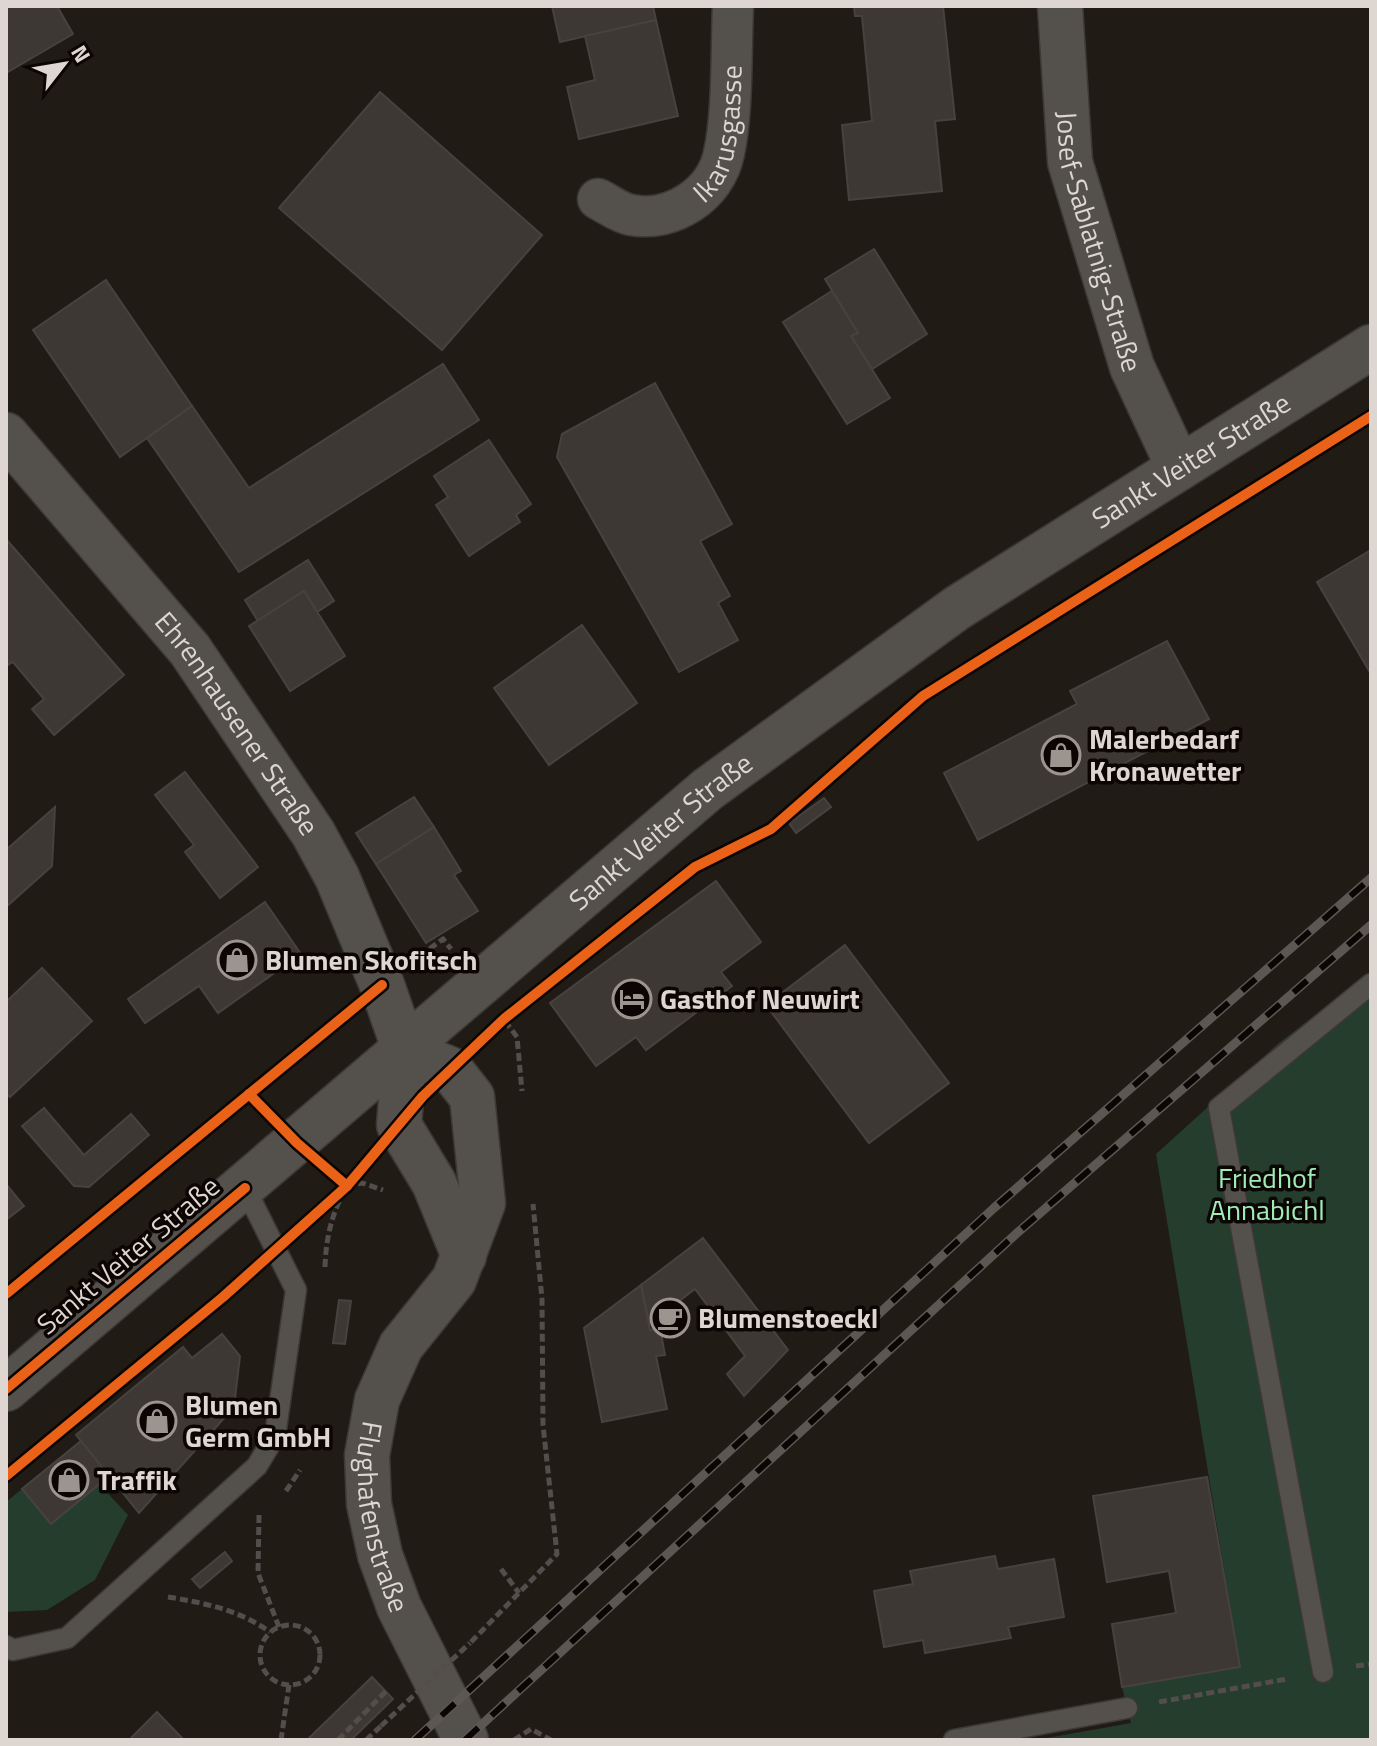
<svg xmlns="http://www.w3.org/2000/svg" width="1377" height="1746" font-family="'Titillium Web',sans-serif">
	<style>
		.green { fill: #253d2c }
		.building { fill: #3d3833; stroke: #47423e; stroke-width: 2 }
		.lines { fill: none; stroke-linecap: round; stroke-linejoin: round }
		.service-casing { stroke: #3c3834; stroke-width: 23 }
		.minor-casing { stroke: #3c3834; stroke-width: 43 }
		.tertiary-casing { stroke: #3c3834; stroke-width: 47 }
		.secondary-casing { stroke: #3c3834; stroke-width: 47 }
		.path { stroke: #534e4b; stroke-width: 5; stroke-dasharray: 8 4; stroke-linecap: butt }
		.service { stroke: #54504c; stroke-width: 20 }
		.minor { stroke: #54504c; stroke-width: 40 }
		.tertiary { stroke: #54504c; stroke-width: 44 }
		.secondary { stroke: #54504c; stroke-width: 44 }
		.rail-casing { stroke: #5c5753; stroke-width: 9 }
		.rail { stroke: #0b0604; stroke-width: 6; stroke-dasharray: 18; stroke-linecap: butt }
		.path-bridge { stroke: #534e4b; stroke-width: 5; stroke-dasharray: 8 4; stroke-linecap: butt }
		.cycleway-casing { stroke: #0b0604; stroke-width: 15 }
		.cycleway { stroke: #ea6118; stroke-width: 10 }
		.labels { text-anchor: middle; stroke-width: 7; stroke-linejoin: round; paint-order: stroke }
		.street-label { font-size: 28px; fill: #ded6d0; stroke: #0b0604 }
		.poi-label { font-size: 28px; font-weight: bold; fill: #ded6d0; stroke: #0b0604; text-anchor: start }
		.park-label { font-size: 28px; fill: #9fecb7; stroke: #0b0604 }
	</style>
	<rect width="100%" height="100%" fill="#211b16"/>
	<g class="green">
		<path d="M 1371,973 L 1371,1740 L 1036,1740 L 1131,1723 L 1122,1687 L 1240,1667 L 1156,1154 L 1279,1043 Z"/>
		<path d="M 99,1484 L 128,1515 L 95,1580 L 47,1610 L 6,1612 L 6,1502 L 22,1489 L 51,1524 Z"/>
	</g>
	<g class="building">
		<path d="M 6,6 L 57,6 L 73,34 L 6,73 Z"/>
		<path d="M 552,6 L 653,6 L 656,20 L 560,42 Z"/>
		<path d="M 854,6 L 943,6 L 955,119 L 935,121 L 942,191 L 849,200 L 842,125 L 872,121 L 862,16 L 855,16 Z"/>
		<path d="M 656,20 L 678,116 L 579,139 L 567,87 L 595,80 L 585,36 Z"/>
		<path d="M 380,92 L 542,235 L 442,350 L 279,208 Z"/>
		<path d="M 874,249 L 927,334 L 872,369 L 851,336 L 858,333 L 825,279 Z"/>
		<path d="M 106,280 L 192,406 L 120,457 L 33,330 Z"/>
		<path d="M 832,291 L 858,333 L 851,336 L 890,398 L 847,424 L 783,322 Z"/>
		<path d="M 443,364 L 479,420 L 239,572 L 147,438 L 192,406 L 249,488 Z"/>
		<path d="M 655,383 L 732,524 L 700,541 L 730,596 L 718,603 L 738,640 L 679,672 L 557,457 L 562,434 Z"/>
		<path d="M 489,440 L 531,504 L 516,515 L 520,522 L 469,556 L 436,505 L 448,497 L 434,476 Z"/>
		<path d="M 6,539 L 124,675 L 54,735 L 32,709 L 44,699 L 13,662 L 6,666 Z"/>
		<path d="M 1371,550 L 1371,674 L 1317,582 Z"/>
		<path d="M 308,560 L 334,601 L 317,612 L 304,591 L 258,621 L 245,600 Z"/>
		<path d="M 304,591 L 345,656 L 290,691 L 249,626 Z"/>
		<path d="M 582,625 L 637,703 L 549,765 L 494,688 Z"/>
		<path d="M 1167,641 L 1209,719 L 978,840 L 944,773 L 1077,704 L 1070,691 Z"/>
		<path d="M 185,772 L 258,867 L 220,898 L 185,852 L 194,845 L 155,795 Z"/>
		<path d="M 414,797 L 434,827 L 376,864 L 356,833 Z"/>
		<path d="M 824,798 L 831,807 L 796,833 L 789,823 Z"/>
		<path d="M 55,807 L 52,866 L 6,907 L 6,850 Z"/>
		<path d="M 434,827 L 461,871 L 454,875 L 478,911 L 426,943 L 376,864 Z"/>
		<path d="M 716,881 L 761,942 L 721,972 L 732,986 L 646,1050 L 636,1037 L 596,1066 L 550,1003 Z"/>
		<path d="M 265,902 L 301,954 L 218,1013 L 199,986 L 145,1023 L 128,999 Z"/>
		<path d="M 845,945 L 949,1083 L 869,1143 L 766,1005 Z"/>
		<path d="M 42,968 L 92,1021 L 10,1097 L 6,1093 L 6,1002 Z"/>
		<path d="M 44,1108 L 84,1155 L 131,1114 L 149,1135 L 89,1187 L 74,1186 L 22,1126 Z"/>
		<path d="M 6,1184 L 24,1206 L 6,1220 Z"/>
		<path d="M 703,1238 L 788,1350 L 744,1396 L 727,1374 L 745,1356 L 695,1289 L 649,1324 L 641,1285 Z"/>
		<path d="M 641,1285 L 650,1330 L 660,1328 L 665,1355 L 656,1356 L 667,1409 L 602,1422 L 584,1328 Z"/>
		<path d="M 339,1300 L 351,1301 L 345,1344 L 333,1343 Z"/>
		<path d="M 222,1334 L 240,1356 L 234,1407 L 139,1513 L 76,1435 L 183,1347 L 192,1358 Z"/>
		<path d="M 81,1441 L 109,1476 L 51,1524 L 22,1489 Z"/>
		<path d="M 1207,1477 L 1240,1667 L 1122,1687 L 1112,1624 L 1176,1613 L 1169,1571 L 1107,1582 L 1093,1496 Z"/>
		<path d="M 225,1552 L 232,1561 L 200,1588 L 192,1579 Z"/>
		<path d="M 995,1556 L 998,1569 L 1054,1559 L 1064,1617 L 1008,1627 L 1011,1638 L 925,1653 L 923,1640 L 884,1647 L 874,1591 L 913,1584 L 910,1571 Z"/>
		<path d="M 372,1677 L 393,1699 L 351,1740 L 307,1740 Z"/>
		<path d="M 157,1712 L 184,1740 L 129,1740 Z"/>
	</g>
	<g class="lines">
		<defs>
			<g id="service">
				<path d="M 6,1646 L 13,1650 L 67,1638 L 257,1466 L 275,1436 L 296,1290 L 245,1188"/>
				<path d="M 1323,1672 L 1219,1108 L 1371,984"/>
				<path d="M 954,1740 L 1127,1708"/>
			</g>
			<g id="minor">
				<path id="s1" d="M 598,199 C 608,204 620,213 631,215 C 672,223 716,194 724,153 C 733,113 731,49 733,6"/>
			</g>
			<g id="tertiary">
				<path id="s2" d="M 6,435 L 190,650 L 313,833 L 337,877 L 382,985 L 405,1051 L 399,1125 L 434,1183 L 464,1256"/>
				<path id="s3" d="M 405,1051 L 450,1069 L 472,1097 L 483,1203 L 454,1280 L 401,1346 L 377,1400 L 367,1455 L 369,1504 L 380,1555 L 399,1607 L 466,1740"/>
			</g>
			<g id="secondary">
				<path id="s4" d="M 1060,6 L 1070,162 L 1132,367 L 1179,468"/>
				<path id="s5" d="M 6,1389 L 708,789 L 957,608 L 1371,347"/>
			</g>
		</defs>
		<use href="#service" class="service-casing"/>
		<use href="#minor" class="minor-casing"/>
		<use href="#tertiary" class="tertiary-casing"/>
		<use href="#secondary" class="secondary-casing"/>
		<g class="path">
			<path d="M 420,956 L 443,939 L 451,949"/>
			<path d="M 505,1021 L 517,1037 L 522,1091"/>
			<path d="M 325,1267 C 326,1237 332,1212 347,1186 L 362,1183 L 383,1190"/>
			<path d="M 286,1491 L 300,1470"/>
			<path d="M 259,1515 L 258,1573 L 279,1627"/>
			<path d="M 501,1569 L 519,1593"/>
			<path d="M 168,1597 C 205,1603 239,1610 270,1632"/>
			<circle cx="290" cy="1655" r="30"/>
			<path d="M 471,1642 L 557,1554 L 543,1425 L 542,1299 L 533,1204"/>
			<path d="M 1356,1666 L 1371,1664"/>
			<path d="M 1159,1702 L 1287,1679"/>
			<path d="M 281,1740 L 289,1685"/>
			<path d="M 338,1740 L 388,1689"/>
			<path d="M 366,1740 L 381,1726"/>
			<path d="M 514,1740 L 531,1729 L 551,1740"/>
		</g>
		<use href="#service" class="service"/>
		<use href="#minor" class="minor"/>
		<use href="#tertiary" class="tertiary"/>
		<use href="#secondary" class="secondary"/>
		<defs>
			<g id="rail">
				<path d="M 415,1740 L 994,1208 L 1371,878"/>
				<path d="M 465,1740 L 1017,1233 L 1371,925"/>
			</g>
		</defs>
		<use href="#rail" class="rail-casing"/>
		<use href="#rail" class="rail"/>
		<path class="path-bridge" d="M 381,1726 L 470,1643"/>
		<defs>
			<g id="cycleway">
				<path d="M 249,1094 L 297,1143 L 347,1186"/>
				<path d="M 6,1294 L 382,985"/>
				<path d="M 6,1389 L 245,1188"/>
				<path d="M 6,1476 L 223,1297 L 347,1186 L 423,1096 L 504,1019 L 695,867 L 771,829 L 923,696 L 1371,416"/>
			</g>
		</defs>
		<use href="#cycleway" class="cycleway-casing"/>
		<use href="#cycleway" class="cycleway"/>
	</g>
	<defs>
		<symbol id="shop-ring" viewBox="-11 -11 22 22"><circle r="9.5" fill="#0b0604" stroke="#9c958f" stroke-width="1.5"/><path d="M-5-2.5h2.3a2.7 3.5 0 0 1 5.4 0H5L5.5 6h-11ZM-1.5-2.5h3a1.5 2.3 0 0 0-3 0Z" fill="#9c958f"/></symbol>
		<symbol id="hotel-ring" viewBox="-11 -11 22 22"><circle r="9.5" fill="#0b0604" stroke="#9c958f" stroke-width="1.5"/><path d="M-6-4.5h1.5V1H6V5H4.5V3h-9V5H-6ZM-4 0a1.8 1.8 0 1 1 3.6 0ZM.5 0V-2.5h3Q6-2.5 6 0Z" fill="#9c958f"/></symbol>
		<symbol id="cafe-ring" viewBox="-11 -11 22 22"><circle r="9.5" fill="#0b0604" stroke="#9c958f" stroke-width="1.5"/><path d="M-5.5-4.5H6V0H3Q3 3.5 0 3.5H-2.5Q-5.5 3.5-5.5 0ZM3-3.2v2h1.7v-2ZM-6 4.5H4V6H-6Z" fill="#9c958f"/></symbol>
	</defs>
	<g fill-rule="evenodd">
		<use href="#shop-ring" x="1039" y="733" width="44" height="44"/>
		<use href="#shop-ring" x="215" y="938" width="44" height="44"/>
		<use href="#hotel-ring" x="610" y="977" width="44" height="44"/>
		<use href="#cafe-ring" x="648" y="1296" width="44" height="44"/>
		<use href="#shop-ring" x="135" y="1399" width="44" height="44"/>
		<use href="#shop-ring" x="47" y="1458" width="44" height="44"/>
	</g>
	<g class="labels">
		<g class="street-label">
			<text dy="10" stroke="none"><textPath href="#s1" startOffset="178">Ikarusgasse</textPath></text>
			<text dy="10" stroke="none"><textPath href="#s4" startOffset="240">Josef-Sablatnig-Straße</textPath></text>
			<text dy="10" stroke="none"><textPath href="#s5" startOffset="1508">Sankt Veiter Straße</textPath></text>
			<text dy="10" stroke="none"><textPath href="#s2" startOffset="370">Ehrenhausener Straße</textPath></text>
			<text dy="10" stroke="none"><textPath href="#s5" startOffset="860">Sankt Veiter Straße</textPath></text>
			<text transform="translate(128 1255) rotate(-40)" y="10">Sankt Veiter Straße</text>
			<text dy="10" stroke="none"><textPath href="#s3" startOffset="536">Flughafenstraße</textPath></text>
		</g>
		<g class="poi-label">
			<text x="1089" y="749">Malerbedarf<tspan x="1089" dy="32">Kronawetter</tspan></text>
			<text x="265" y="970">Blumen Skofitsch</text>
			<text x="660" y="1009">Gasthof Neuwirt</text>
			<text x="698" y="1328">Blumenstoeckl</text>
			<text x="185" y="1415">Blumen<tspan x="185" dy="32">Germ GmbH</tspan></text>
			<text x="97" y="1490">Traffik</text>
		</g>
		<g class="park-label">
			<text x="1267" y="1188">Friedhof<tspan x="1267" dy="32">Annabichl</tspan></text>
		</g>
	</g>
	<rect width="1377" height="1746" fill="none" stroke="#ded6d0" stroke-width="16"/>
	<g transform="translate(64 64) rotate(59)" stroke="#0b0604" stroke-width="6" paint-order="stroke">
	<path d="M0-6L14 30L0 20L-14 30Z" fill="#ded6d0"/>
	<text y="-12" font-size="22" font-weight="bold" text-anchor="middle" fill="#ded6d0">N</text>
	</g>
</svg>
